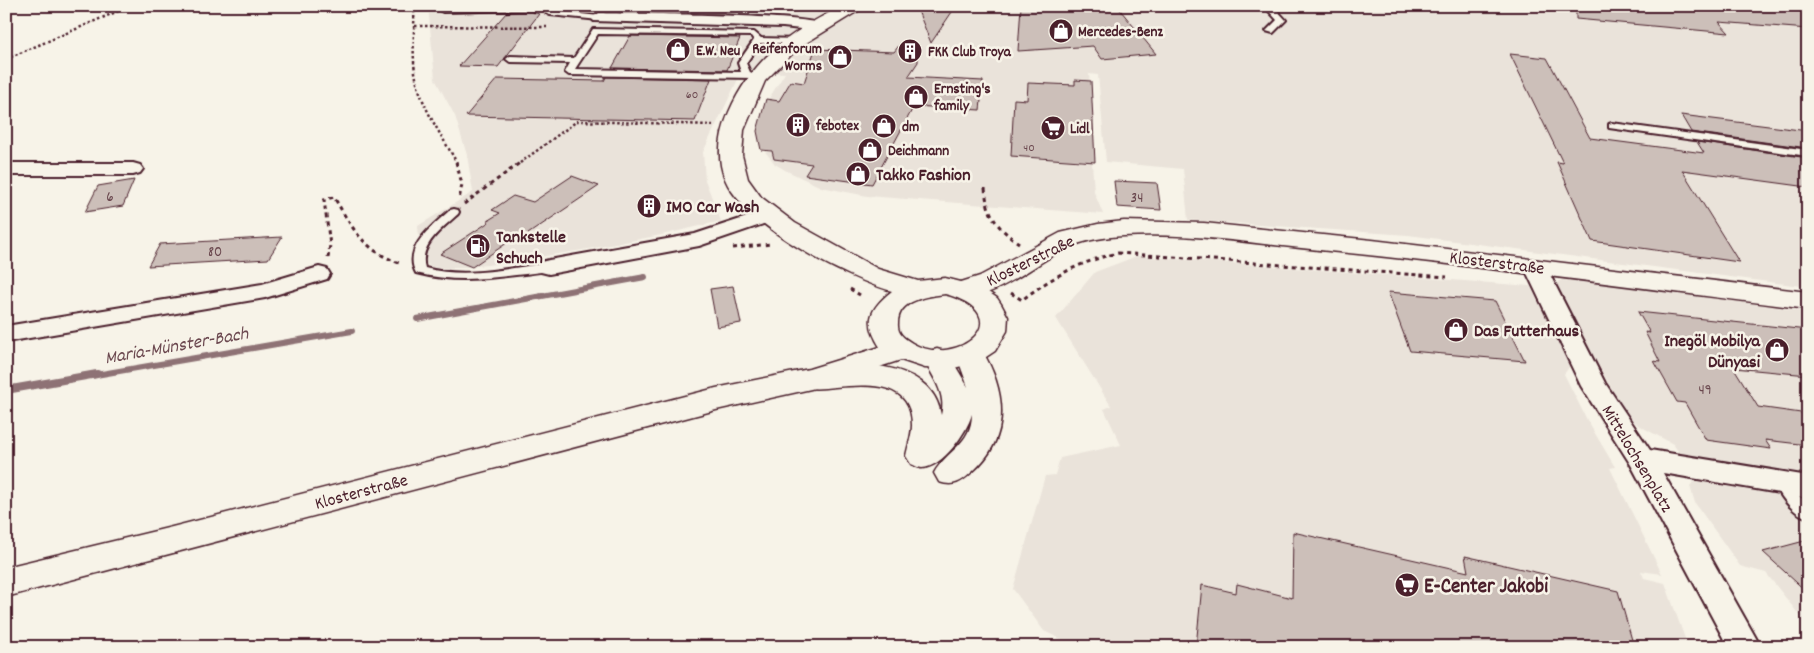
<svg xmlns="http://www.w3.org/2000/svg" width="1814" height="653" font-family="Dekko,sans-serif">
	<style>
		.built { fill: #eae3da }
		.lines { fill: none; stroke-linecap: round; stroke-linejoin: round }
		.stream-far1 { stroke: #8e7275; stroke-width: 6 }
		.stream { stroke: #8e7275; stroke-width: 8 }
		.building { fill: #ccbfb9; stroke: #4a1f2b }
		.service-casing { stroke: #4a1f2b; stroke-width: 4 }
		.minor-casing { stroke: #4a1f2b; stroke-width: 4 }
		.tertiary-casing { stroke: #4a1f2b; stroke-width: 3 }
		.secondary-casing { stroke: #4a1f2b; stroke-width: 3 }
		.trunk-casing { stroke: #4a1f2b; stroke-width: 3 }
		.path-far1 { stroke: #4a1f2b; stroke-width: 2.5; stroke-dasharray: 2.5 2.5; stroke-linecap: butt }
		.path { stroke: #4a1f2b; stroke-width: 3; stroke-dasharray: 4 4; stroke-linecap: butt }
		.service { fill: #f7f3e8; fill-rule: evenodd }
		.minor { fill: #f7f3e8; fill-rule: evenodd }
		.tertiary { fill: #f7f3e8; fill-rule: evenodd }
		.secondary { fill: #f7f3e8; fill-rule: evenodd }
		.trunk { fill: #f7f3e8; fill-rule: evenodd }
		.labels { text-anchor: middle; stroke-width: 5; stroke-linejoin: round; paint-order: stroke }
		.far-number-label { font-size: 12px; fill: #6a474e }
		.far-poi-label { font-size: 15px; font-weight: bold; fill: #4a1f2b; stroke: #f7f3e8; text-anchor: start }
		.number-label { font-size: 15px; fill: #6a474e }
		.poi-label { font-size: 18px; font-weight: bold; fill: #4a1f2b; stroke: #f7f3e8; text-anchor: start }
		.street-label { font-size: 18px; fill: #4a1f2b; stroke: #f7f3e8 }
		.water-label { font-size: 19px; font-style: italic; fill: #6c4950; stroke: #f7f3e8 }
		.near-poi-label { font-size: 21px; font-weight: bold; fill: #4a1f2b; stroke: #f7f3e8; text-anchor: start }
	</style>
	<rect width="100%" height="100%" fill="#f7f3e8"/>
	<filter id="ink" filterUnits="userSpaceOnUse"><feTurbulence type="fractalNoise" baseFrequency=".02" numOctaves="2"/><feDisplacementMap in="SourceGraphic" scale="10" xChannelSelector="R" yChannelSelector="G"/><feConvolveMatrix kernelMatrix="1 2 1 2 8 2 1 2 1" color-interpolation-filters="sRGB"/></filter>
	<g filter="url(#ink)">
		<g class="built">
			<path d="M 428,6 L 1808,6 L 1808,287 L 1408,235 L 1188,220 L 1183,169 L 1106,162 L 1098,75 L 1089,74 L 1095,162 L 1092,162 L 1094,192 L 1103,214 L 867,196 L 821,187 L 785,170 L 775,164 L 763,149 L 766,103 L 785,73 L 742,71 L 703,152 L 705,180 L 721,221 L 666,234 L 589,249 L 488,265 L 443,269 L 431,267 L 423,261 L 420,251 L 418,226 L 473,192 L 467,155 L 455,116 L 435,79 Z"/>
			<path d="M 1137,256 L 1530,286 L 1573,362 L 1564,374 L 1587,420 L 1615,467 L 1610,468 L 1662,574 L 1641,571 L 1644,578 L 1665,583 L 1688,647 L 1077,647 L 1044,631 L 1013,589 L 1045,476 L 1055,475 L 1060,458 L 1121,445 L 1104,409 L 1111,406 L 1056,318 L 1095,272 Z"/>
			<path d="M 1562,280 L 1642,286 L 1808,312 L 1808,626 L 1766,573 L 1740,566 L 1695,503 L 1690,486 L 1697,478 L 1673,444 L 1638,425 L 1625,413 L 1554,285 Z"/>
		</g>
		<g class="lines">
			<g class="stream-far1">
				<path d="M 417,319 L 645,277"/>
				<path d="M 90,376 L 352,331"/>
			</g>
			<path class="stream" d="M 6,390 L 97,374"/>
		</g>
		<g class="building">
			<path d="M 678,6 L 752,6 L 749,15 L 689,13 Z"/>
			<path d="M 916,6 L 956,6 L 931,43 Z"/>
			<path d="M 1021,6 L 1117,6 L 1156,54 L 1102,59 L 1093,46 L 1018,51 Z"/>
			<path d="M 1576,6 L 1808,6 L 1808,29 L 1719,22 L 1729,33 L 1576,19 Z"/>
			<path d="M 529,11 L 539,14 L 498,67 L 459,66 L 507,12 Z"/>
			<path d="M 630,36 L 740,38 L 727,70 L 612,68 Z"/>
			<path d="M 901,43 L 918,45 L 918,62 L 908,77 L 983,81 L 980,110 L 914,106 L 872,184 L 805,175 L 812,164 L 774,159 L 772,151 L 761,150 L 757,131 L 766,99 L 779,101 L 791,81 L 804,83 L 815,49 L 894,52 Z"/>
			<path d="M 1510,54 L 1547,58 L 1590,138 L 1704,153 L 1697,142 L 1808,158 L 1808,187 L 1682,170 L 1739,262 L 1592,241 L 1557,162 L 1563,163 Z"/>
			<path d="M 606,77 L 711,79 L 695,121 L 466,116 L 497,79 L 604,81 Z"/>
			<path d="M 1075,80 L 1091,81 L 1095,162 L 1011,156 L 1014,99 L 1027,100 L 1028,83 L 1075,85 Z"/>
			<path d="M 1681,115 L 1808,131 L 1808,148 L 1691,132 Z"/>
			<path d="M 572,176 L 599,186 L 525,236 L 520,234 L 472,267 L 440,254 L 489,222 L 487,221 L 500,213 L 492,210 L 513,196 L 533,202 Z"/>
			<path d="M 134,180 L 123,206 L 85,212 L 98,186 Z"/>
			<path d="M 1114,181 L 1157,183 L 1161,210 L 1117,207 Z"/>
			<path d="M 282,237 L 268,259 L 148,266 L 160,244 Z"/>
			<path d="M 733,286 L 741,323 L 717,327 L 710,289 Z"/>
			<path d="M 1388,292 L 1495,301 L 1525,361 L 1410,351 Z"/>
			<path d="M 1638,312 L 1808,330 L 1808,375 L 1734,368 L 1758,407 L 1808,414 L 1808,445 L 1765,440 L 1771,449 L 1706,440 L 1685,403 L 1677,402 L 1654,361 L 1660,362 L 1645,332 L 1650,333 Z"/>
			<path d="M 1293,532 L 1468,572 L 1465,556 L 1618,591 L 1634,647 L 1196,647 L 1202,585 L 1236,593 L 1237,584 L 1292,598 Z"/>
			<path d="M 1808,540 L 1808,593 L 1763,552 Z"/>
		</g>
		<g class="lines">
			<defs>
				<g id="service">
					<path d="M 439,6 L 556,6 L 555,11 L 599,16 L 603,18 L 599,20 L 550,15 L 546,13 L 548,9 L 443,12 L 439,10 Z"/>
					<path d="M 614,6 L 642,6 L 643,7 C 637,11 621,10 614,6 Z"/>
					<path d="M 1264,6 L 1273,6 L 1286,20 L 1273,33 L 1266,31 L 1277,20 Z"/>
					<path d="M 593,29 L 754,32 L 761,38 L 797,39 L 801,41 L 797,43 L 760,43 L 746,63 L 750,72 L 757,75 L 753,78 L 569,75 L 565,72 L 570,63 L 510,62 L 506,59 L 510,56 L 574,58 ZM 598,34 L 751,36 L 754,40 L 738,63 L 741,72 L 575,69 Z"/>
					<path d="M 1612,123 L 1808,150 L 1808,156 L 1609,128 L 1609,124 Z"/>
					<path d="M 454,209 L 458,210 L 459,212 L 458,214 C 443,228 418,245 425,268 C 466,279 508,268 549,263 L 555,267 L 549,271 C 504,276 461,285 416,273 C 402,247 434,225 450,210 Z"/>
					<path d="M 1781,477 L 1786,479 L 1795,493 L 1808,503 L 1808,518 C 1792,513 1781,497 1774,483 L 1776,479 Z"/>
				</g>
				<g id="minor">
					<path d="M 599,13 C 627,14 817,14 826,26 L 818,31 L 783,27 L 594,21 L 591,18 Z"/>
					<path d="M 6,163 L 133,163 L 140,165 L 143,169 L 140,173 L 133,175 L 6,175 Z"/>
					<path d="M 768,210 L 775,212 L 778,216 L 775,220 L 699,246 L 549,274 L 541,272 L 538,267 L 541,262 L 549,260 L 695,234 Z"/>
					<path d="M 1535,260 L 1543,262 L 1546,267 L 1605,383 L 1650,450 L 1808,476 L 1808,498 L 1663,473 L 1761,647 L 1728,647 L 1631,465 L 1581,386 L 1524,267 L 1527,262 Z"/>
					<path d="M 319,267 L 327,269 L 330,274 L 327,279 L 265,298 L 6,342 L 6,326 L 262,284 Z"/>
				</g>
				<path id="tertiary" d="M 1124,221 L 1204,223 L 1372,240 L 1808,292 L 1808,309 C 1648,289 1489,267 1329,251 C 1262,245 1193,232 1124,236 C 1104,237 1084,240 1065,249 C 1035,263 989,305 955,296 L 951,290 L 955,284 L 980,276 L 1060,233 L 1098,224 Z"/>
				<path id="secondary" d="M 843,6 L 866,6 L 798,48 L 765,81 L 744,130 L 742,155 L 748,179 L 761,197 L 795,223 L 878,269 L 918,281 L 945,278 L 981,287 L 997,298 L 1001,304 L 1008,317 L 1007,331 L 995,351 L 980,361 L 970,364 L 950,369 L 925,368 L 901,360 L 811,389 L 716,410 L 6,597 L 6,567 L 172,527 L 716,388 L 809,369 L 880,347 C 864,322 869,309 892,291 C 845,278 744,225 725,179 C 716,157 720,133 729,112 C 752,59 792,30 843,6 ZM 945,294 C 1023,315 957,370 912,343 C 904,338 897,334 898,323 C 898,300 927,296 945,294 Z"/>
				<path id="trunk" d="M 970,344 L 980,347 C 1006,389 1013,437 972,472 C 961,482 954,487 939,482 L 934,473 C 946,451 972,444 972,414 C 967,432 943,467 922,468 C 919,468 914,465 911,464 L 906,456 C 908,446 912,435 912,425 C 912,381 869,384 835,387 C 823,388 813,390 801,386 L 796,379 L 801,372 C 844,359 932,357 941,415 C 947,395 933,376 923,359 L 927,352 L 937,349 L 947,352 L 968,387 L 956,354 L 960,347 Z"/>
			</defs>
			<use href="#service" class="service-casing"/>
			<use href="#minor" class="minor-casing"/>
			<use href="#tertiary" class="tertiary-casing"/>
			<use href="#secondary" class="secondary-casing"/>
			<use href="#trunk" class="trunk-casing"/>
			<g class="path-far1">
				<path d="M 414,6 C 415,28 412,50 415,72 C 420,106 441,134 457,163"/>
				<path d="M 415,26 L 547,27"/>
				<path d="M 6,59 L 130,6"/>
				<path d="M 520,163 L 577,121 L 713,125"/>
			</g>
			<g class="path">
				<path d="M 456,162 L 462,184 L 459,200"/>
				<path d="M 985,188 C 987,215 997,228 1019,243"/>
				<path d="M 464,204 L 521,162"/>
				<path d="M 733,248 L 771,244"/>
				<path d="M 328,258 L 330,245 L 324,200 L 334,197 C 353,230 364,251 402,264"/>
				<path d="M 850,289 L 860,295"/>
				<path d="M 1011,293 L 1022,300 C 1051,277 1082,261 1118,253 L 1447,277"/>
			</g>
			<use href="#service" class="service"/>
			<use href="#minor" class="minor"/>
			<use href="#tertiary" class="tertiary"/>
			<use href="#secondary" class="secondary"/>
			<use href="#trunk" class="trunk"/>
		</g>
	</g>
	<defs>
		<symbol id="shop-disc" viewBox="-11 -11 22 22"><circle r="9.5" fill="#4a1f2b" stroke="#f7f3e8"/><path d="M-5-2.5h2.3a2.7 3.5 0 0 1 5.4 0H5L5.5 6h-11ZM-1.5-2.5h3a1.5 2.3 0 0 0-3 0Z" fill="#fff"/></symbol>
		<symbol id="building-disc" viewBox="-11 -11 22 22"><circle r="9.5" fill="#4a1f2b" stroke="#f7f3e8"/><path d="M-4-6H4V6H1V3H-1V6H-4ZM-2.5-4.3h1.7v1.8h-1.7ZM.8-4.3h1.7v1.8H.8ZM-2.5-1h1.7V.8h-1.7ZM.8-1h1.7V.8H.8Z" fill="#fff"/></symbol>
		<symbol id="supermarket-disc" viewBox="-11 -11 22 22"><circle r="9.5" fill="#4a1f2b" stroke="#f7f3e8"/><path d="M-6-5.5h2.5l.6 2H6L4.5 2H-2.5L-4.4-4H-6ZM-1.5 3.2a1.3 1.3 0 1 0 .1 0ZM3 3.2a1.3 1.3 0 1 0 .1 0Z" fill="#fff"/></symbol>
		<symbol id="fuel-disc" viewBox="-11 -11 22 22"><circle r="9.5" fill="#4a1f2b" stroke="#f7f3e8"/><path d="M-5.5-6h7V0h2V4h1.3V-2.5L3-4.5l.8-.8L6-3V5H2.5V1h-1V6h-7ZM-4.2-4.7v3.2H.2V-4.7Z" fill="#fff"/></symbol>
	</defs>
	<g fill-rule="evenodd">
		<use href="#shop-disc" x="1047" y="17" width="28" height="28"/>
		<use href="#shop-disc" x="664" y="36" width="28" height="28"/>
		<use href="#building-disc" x="896" y="37" width="28" height="28"/>
		<use href="#shop-disc" x="826" y="43" width="28" height="28"/>
		<use href="#shop-disc" x="902" y="83" width="28" height="28"/>
		<use href="#building-disc" x="784" y="111" width="28" height="28"/>
		<use href="#shop-disc" x="870" y="112" width="28" height="28"/>
		<use href="#supermarket-disc" x="1039" y="114" width="28" height="28"/>
		<use href="#shop-disc" x="856" y="136" width="28" height="28"/>
		<use href="#shop-disc" x="844" y="160" width="28" height="28"/>
		<use href="#building-disc" x="635" y="192" width="28" height="28"/>
		<use href="#fuel-disc" x="464" y="232" width="28" height="28"/>
		<use href="#shop-disc" x="1442" y="316" width="28" height="28"/>
		<use href="#shop-disc" x="1763" y="336" width="28" height="28"/>
		<use href="#supermarket-disc" x="1393" y="571" width="28" height="28"/>
	</g>
	<g class="labels">
		<g class="far-number-label">
			<text x="692" y="98">60</text>
			<text x="1029" y="151">40</text>
		</g>
		<g class="far-poi-label">
			<text x="1078" y="36">Mercedes-Benz</text>
			<text x="822" y="53" text-anchor="end">Reifenforum<tspan x="822" dy="17">Worms</tspan></text>
			<text x="696" y="55">E.W. Neu</text>
			<text x="928" y="56">FKK Club Troya</text>
			<text x="934" y="93">Ernsting's<tspan x="934" dy="17">family</tspan></text>
			<text x="816" y="130">febotex</text>
			<text x="902" y="131">dm</text>
			<text x="1070" y="133">Lidl</text>
			<text x="888" y="155">Deichmann</text>
		</g>
		<g class="number-label">
			<text x="110" y="201">6</text>
			<text x="1137" y="202">34</text>
			<text x="215" y="256">80</text>
			<text x="1705" y="394">49</text>
		</g>
		<g class="poi-label">
			<text x="876" y="180">Takko Fashion</text>
			<text x="666" y="212">IMO Car Wash</text>
			<text x="496" y="242">Tankstelle<tspan x="496" dy="21">Schuch</tspan></text>
			<text x="1474" y="336">Das Futterhaus</text>
			<text x="1760" y="346" text-anchor="end">Inegöl Mobilya<tspan x="1760" dy="21">Dünyasi</tspan></text>
		</g>
		<g class="street-label">
			<text transform="translate(1030 260) rotate(-26)" y="6">Klosterstraße</text>
			<text transform="translate(1497 262) rotate(7)" y="6">Klosterstraße</text>
			<text transform="translate(1638 458) rotate(59)" y="6">Mittelochsenplatz</text>
			<text transform="translate(361 491) rotate(-15)" y="6">Klosterstraße</text>
		</g>
		<g class="water-label">
			<text transform="translate(176 344) rotate(-10)" y="7">Maria-Münster-Bach</text>
		</g>
		<g class="near-poi-label">
			<text x="1424" y="592">E-Center Jakobi</text>
		</g>
	</g>
	<rect width="1814" height="653" fill="none" stroke="#f7f3e8" stroke-width="25"/>
	<rect x="12" y="12" width="1789" height="628" fill="none" stroke="#4a1f2b" stroke-width="2" filter="url(#ink)"/>
</svg>
